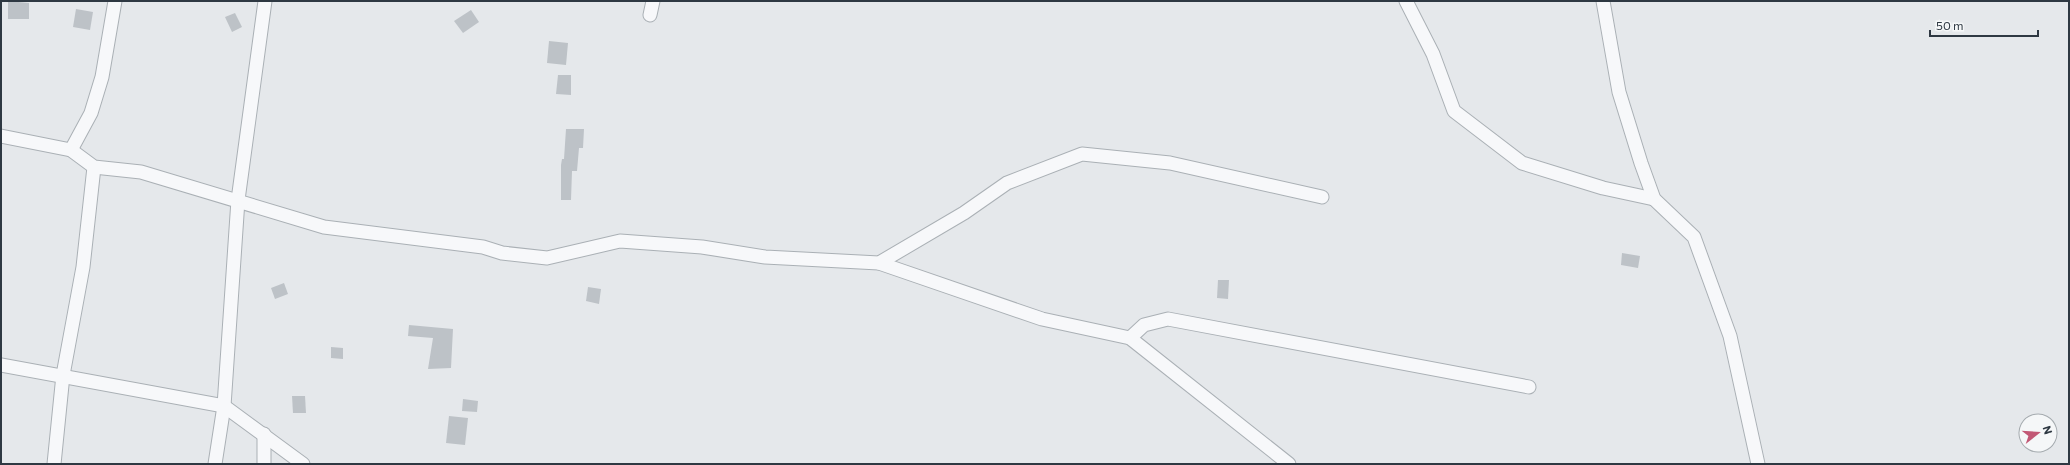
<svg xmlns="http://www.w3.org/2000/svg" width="2070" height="465" font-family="Commissioner,sans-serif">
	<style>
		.building { fill: #bdc2c7 }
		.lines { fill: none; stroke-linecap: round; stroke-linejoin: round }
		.street-casing { stroke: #aab0b5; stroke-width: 15 }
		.street { stroke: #f7f8fa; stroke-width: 13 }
	</style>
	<rect width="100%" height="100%" fill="#e5e8eb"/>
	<g class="building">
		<path d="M 8,1 L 29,3 L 29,19 L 8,19 Z"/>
		<path d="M 76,9 L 93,12 L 90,30 L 73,27 Z"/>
		<path d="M 471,10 L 479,22 L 463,33 L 454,21 Z"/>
		<path d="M 235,13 L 242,27 L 232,32 L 225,17 Z"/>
		<path d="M 549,41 L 568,43 L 566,65 L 547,63 Z"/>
		<path d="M 558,75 L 571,75 L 571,95 L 556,94 Z"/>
		<path d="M 566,129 L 584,129 L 583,148 L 579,148 L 577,171 L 572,171 L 571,200 L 561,200 L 561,165 L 562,159 L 564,159 Z"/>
		<path d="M 1622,253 L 1640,256 L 1638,268 L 1621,265 Z"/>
		<path d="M 1218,280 L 1229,280 L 1228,299 L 1217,298 Z"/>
		<path d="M 284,283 L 288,294 L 275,299 L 271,288 Z"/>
		<path d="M 588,287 L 601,289 L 599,304 L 586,301 Z"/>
		<path d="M 409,325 L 453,329 L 451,368 L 428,369 L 433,338 L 408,336 Z"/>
		<path d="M 331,347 L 343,348 L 343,359 L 331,358 Z"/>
		<path d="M 292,396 L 305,396 L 306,413 L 293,413 Z"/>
		<path d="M 463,399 L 478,401 L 477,412 L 462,411 Z"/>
		<path d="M 449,416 L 468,418 L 465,445 L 446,443 Z"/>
	</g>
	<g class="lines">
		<defs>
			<g id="street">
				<path d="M 1406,1 L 1433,54 L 1454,111 L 1522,163 L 1603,188 L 1654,199"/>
				<path d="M 1603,1 L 1619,92 L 1641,163 L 1654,199 L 1694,237 L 1730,336 L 1758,464"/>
				<path d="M 650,15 L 653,1"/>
				<path d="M 1,136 L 71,150 L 94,167 L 141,172 L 324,227 L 483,247 L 502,253 L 547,258 L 620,241 L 702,247 L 765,257 L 879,263 L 964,213 L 1007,183 L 1082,154 L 1170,163 L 1322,197"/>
				<path d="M 71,150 L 91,113 L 102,77 L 115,1"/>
				<path d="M 879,263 L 1042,319 L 1130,338 L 1289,464"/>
				<path d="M 1130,338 L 1144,325 L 1168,319 L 1529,387"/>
				<path d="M 1,365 L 224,406 L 303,464"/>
				<path d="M 54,464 L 63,375 L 83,267 L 94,167"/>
				<path d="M 215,464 L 224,406 L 238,200 L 265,1"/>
				<path d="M 264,464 L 264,434"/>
			</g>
		</defs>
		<use href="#street" class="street-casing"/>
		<use href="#street" class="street"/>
	</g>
	<rect width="2070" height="465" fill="none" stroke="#2e3842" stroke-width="4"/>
	<g transform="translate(2038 433) rotate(73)"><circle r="19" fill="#f5f7f8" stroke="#a5abaf"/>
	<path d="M0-3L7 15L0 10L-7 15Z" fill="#c25875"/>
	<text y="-6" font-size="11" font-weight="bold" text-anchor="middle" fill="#2e3842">N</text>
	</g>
	<path d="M1930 30v6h108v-6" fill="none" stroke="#2e3842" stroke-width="2"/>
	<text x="1936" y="30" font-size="12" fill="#2e3842" stroke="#f5f7f8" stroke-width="3" paint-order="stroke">50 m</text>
</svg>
